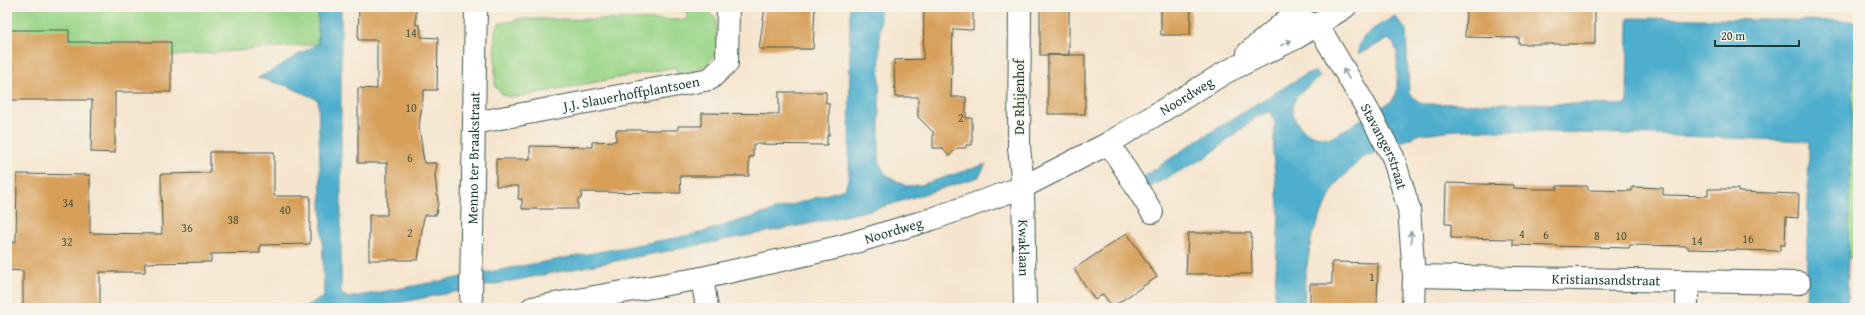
<svg xmlns="http://www.w3.org/2000/svg" width="1865" height="315" font-family="'Gentium Book Plus',serif">
	<style>
		.green { fill: #9ad588; stroke: #5c895e }
		.water { fill: #4eaecd; stroke: #367680 }
		.building { fill: #d79f59 }
		.lines { fill: none; stroke-linecap: round; stroke-linejoin: round }
		.minor-casing { stroke: #3f564b; stroke-width: 24 }
		.minor { stroke: #fff; stroke-width: 22 }
		.oneway { stroke: #8f9e9a }
		.labels { text-anchor: middle; stroke-width: 3; stroke-linejoin: round; paint-order: stroke }
		.number-label { font-size: 12px; fill: #4d563d }
		.street-label { font-size: 14px; fill: #1f3d34; stroke: #f7f3e8 }
	</style>
	<rect width="100%" height="100%" fill="#f7f3e8"/>
	<filter id="ink" filterUnits="userSpaceOnUse"><feTurbulence type="fractalNoise" baseFrequency=".025" numOctaves="2"/><feDisplacementMap in="SourceGraphic" scale="8" xChannelSelector="R" yChannelSelector="G"/><feConvolveMatrix kernelMatrix="1 2 1 2 8 2 1 2 1" color-interpolation-filters="sRGB"/></filter>
	<filter id="wash" filterUnits="userSpaceOnUse"><feTurbulence type="fractalNoise" baseFrequency=".012" numOctaves="4" result="noise"/><feDisplacementMap in="SourceGraphic" scale="16" xChannelSelector="R" yChannelSelector="G"/><feGaussianBlur stdDeviation="0.9" result="paint"/><feColorMatrix in="noise" values="0 0 0 0 0 0 0 0 0 0 0 0 0 0 0 0 0 1.4 0 .05"/><feComposite in="paint" operator="in"/></filter>
	<g filter="url(#wash)">
		<rect width="100%" height="100%" fill="#f5e5cf"/>
		<g class="green">
			<path d="M 7,7 L 318,7 L 318,44 L 7,70 Z"/>
			<path d="M 687,7 L 705,8 L 716,19 C 716,28 719,42 716,51 C 710,67 692,73 677,75 L 676,67 L 516,97 L 505,96 L 495,87 L 495,30 L 500,23 L 514,21 L 518,19 L 687,20 Z"/>
			<path d="M 1854,58 L 1858,58 L 1858,258 L 1848,258 L 1851,124 Z"/>
		</g>
		<g class="water">
			<path d="M 318,7 L 341,7 L 341,293 L 348,298 L 696,234 L 845,189 L 849,177 L 850,7 L 880,7 L 879,161 L 885,174 L 906,186 L 921,185 L 986,164 L 979,177 L 879,208 L 808,224 L 371,308 L 301,308 L 324,297 L 318,100 L 288,86 L 258,78 C 279,68 297,54 318,44 Z"/>
			<path d="M 1395,16 L 1406,30 L 1409,94 L 1422,104 L 1518,103 L 1627,105 L 1628,18 L 1858,21 L 1858,58 L 1854,58 L 1851,124 L 1847,308 L 1806,308 L 1809,141 L 1627,134 L 1457,130 L 1421,134 L 1362,158 L 1335,185 L 1312,235 L 1305,277 L 1304,308 L 1274,308 L 1279,215 L 1273,154 L 1275,122 L 1270,112 L 1259,115 L 1208,156 L 1148,188 L 1142,178 L 1193,143 L 1306,74 L 1315,72 L 1321,76 C 1313,83 1298,92 1294,102 C 1289,116 1300,130 1312,135 C 1318,137 1325,137 1331,138 L 1392,101 L 1397,92 L 1397,51 L 1393,43 L 1388,39 L 1359,54 C 1356,34 1381,25 1395,16 Z"/>
		</g>
		<g id="blocks">
			<g class="building">
				<path d="M 359,7 L 416,7 L 416,25 L 420,25 L 421,37 L 438,38 L 437,90 L 424,90 L 419,126 L 424,163 L 437,163 L 435,176 L 438,202 L 436,215 L 424,215 L 418,260 L 369,260 L 369,215 L 387,215 L 387,163 L 358,163 L 358,88 L 377,89 L 377,40 L 358,40 Z"/>
				<path d="M 765,7 L 815,7 L 813,49 L 759,49 Z"/>
				<path d="M 924,7 L 973,7 L 973,30 L 953,29 L 951,97 L 966,97 L 966,118 L 972,118 L 972,145 L 966,145 L 966,148 L 957,148 L 949,156 L 942,148 L 933,148 L 933,132 L 918,117 L 918,97 L 895,97 L 894,60 L 923,59 Z"/>
				<rect x="1040" y="7" width="29" height="48"/>
				<path d="M 1161,7 L 1191,7 L 1190,35 L 1161,35 Z"/>
				<path d="M 1466,7 L 1595,7 L 1595,44 L 1519,44 L 1519,38 L 1465,37 Z"/>
				<path d="M 7,30 L 69,30 L 69,42 L 171,42 L 171,92 L 115,92 L 115,153 L 91,152 L 92,100 L 7,100 Z"/>
				<rect x="1048" y="55" width="37" height="59"/>
				<path d="M 779,92 L 826,92 L 826,103 L 829,103 L 829,136 L 827,135 L 827,145 L 753,144 L 753,157 L 749,157 L 749,176 L 680,176 L 681,193 L 582,192 L 581,199 L 578,199 L 578,209 L 522,209 L 522,199 L 518,199 L 519,186 L 496,186 L 496,159 L 530,159 L 530,146 L 592,147 L 592,142 L 616,141 L 616,130 L 678,130 L 678,126 L 702,126 L 702,113 L 779,114 Z"/>
				<path d="M 210,152 L 274,152 L 274,196 L 310,196 L 310,244 L 260,245 L 260,253 L 211,254 L 211,262 L 145,263 L 145,272 L 100,272 L 100,308 L 23,308 L 23,271 L 7,270 L 7,242 L 16,242 L 17,174 L 90,175 L 90,233 L 162,234 L 161,174 L 210,173 Z"/>
				<path d="M 1446,183 L 1513,185 L 1513,188 L 1535,189 L 1557,189 L 1557,186 L 1588,186 L 1588,190 L 1632,191 L 1632,187 L 1663,188 L 1663,195 L 1708,196 L 1708,189 L 1738,189 L 1738,192 L 1799,194 L 1798,218 L 1786,217 L 1785,245 L 1780,245 L 1780,251 L 1688,249 L 1688,246 L 1630,245 L 1629,248 L 1513,245 L 1513,239 L 1451,238 L 1451,224 L 1445,224 Z"/>
				<path d="M 1127,233 L 1157,277 L 1112,307 L 1103,294 L 1095,300 L 1074,269 Z"/>
				<path d="M 1188,233 L 1251,233 L 1252,274 L 1186,274 Z"/>
				<path d="M 1332,262 L 1378,263 L 1377,308 L 1310,308 L 1310,284 L 1332,284 Z"/>
			</g>
		</g>
	</g>
	<g filter="url(#ink)">
		<use href="#blocks" fill-opacity="0" stroke="#3f564b" stroke-width="1"/>
		<g class="lines">
			<defs>
				<g id="minor">
					<path id="s1" d="M 1020,7 L 1019,147 L 1023,187 L 1025,308"/>
					<path id="s2" d="M 1290,17 L 1316,25 L 1326,39 L 1366,107 L 1393,157 L 1409,209 L 1414,276 L 1413,308"/>
					<path d="M 1248,53 L 1301,8"/>
					<path id="s3" d="M 474,123 L 710,79 L 727,63 L 728,7"/>
					<path d="M 1109,143 L 1152,212"/>
					<path id="s4" d="M 1414,276 L 1799,283"/>
					<path d="M 702,278 L 707,308"/>
					<path id="s5" d="M 472,308 L 471,293 L 476,7"/>
					<path id="s6" d="M 532,308 L 702,278 L 839,247 L 932,219 L 1023,187 L 1109,143 L 1226,72 L 1296,38 L 1345,7"/>
					<path d="M 1687,308 L 1687,282"/>
				</g>
			</defs>
			<use href="#minor" class="minor-casing"/>
			<use href="#minor" class="minor"/>
		</g>
		<defs><path id="oneway-shaft" d="M-6 0H5M1.5-3L5.5 0L1.5 3" fill="none" stroke-width="1.6" stroke-linecap="round" stroke-linejoin="round"/></defs>
		<g class="oneway">
			<use href="#oneway-shaft" transform="translate(1286 43) rotate(-26)"/>
			<use href="#oneway-shaft" transform="translate(1346 74) rotate(-121)"/>
			<use href="#oneway-shaft" transform="translate(1411 237) rotate(-94)"/>
		</g>
	</g>
	<g class="labels">
		<g class="number-label">
			<text x="411" y="37">14</text>
			<text x="411" y="112">10</text>
			<text x="961" y="122">2</text>
			<text x="410" y="162">6</text>
			<text x="68" y="207">34</text>
			<text x="285" y="214">40</text>
			<text x="233" y="224">38</text>
			<text x="187" y="232">36</text>
			<text x="410" y="237">2</text>
			<text x="1522" y="238">4</text>
			<text x="1546" y="239">6</text>
			<text x="1597" y="240">8</text>
			<text x="1621" y="240">10</text>
			<text x="1748" y="243">16</text>
			<text x="1697" y="245">14</text>
			<text x="67" y="246">32</text>
			<text x="1372" y="281">1</text>
		</g>
		<g class="street-label">
			<text dy="5" stroke="none"><textPath href="#s3" startOffset="160">J.J. Slauerhoffplantsoen</textPath></text>
			<text dy="5" stroke="none"><textPath href="#s6" startOffset="694">Noordweg</textPath></text>
			<text transform="translate(1019 97) rotate(-90)" y="5">De Rhijenhof</text>
			<text dy="5" stroke="none"><textPath href="#s2" startOffset="167">Stavangerstraat</textPath></text>
			<text dy="5" stroke="none"><textPath href="#s5" startOffset="150">Menno ter Braakstraat</textPath></text>
			<text dy="5" stroke="none"><textPath href="#s6" startOffset="370">Noordweg</textPath></text>
			<text dy="5" stroke="none"><textPath href="#s1" startOffset="241">Kwaklaan</textPath></text>
			<text dy="5" stroke="none"><textPath href="#s4" startOffset="192">Kristiansandstraat</textPath></text>
		</g>
	</g>
	<rect width="1865" height="315" fill="none" stroke="#f7f3e8" stroke-width="24"/>
	<path d="M1715 40v6h84v-6" fill="none" stroke="#1f3d34" stroke-width="2"/>
	<text x="1721" y="40" font-size="12" fill="#1f3d34" stroke="#f7f3e8" stroke-width="3" paint-order="stroke">20 m</text>
</svg>
